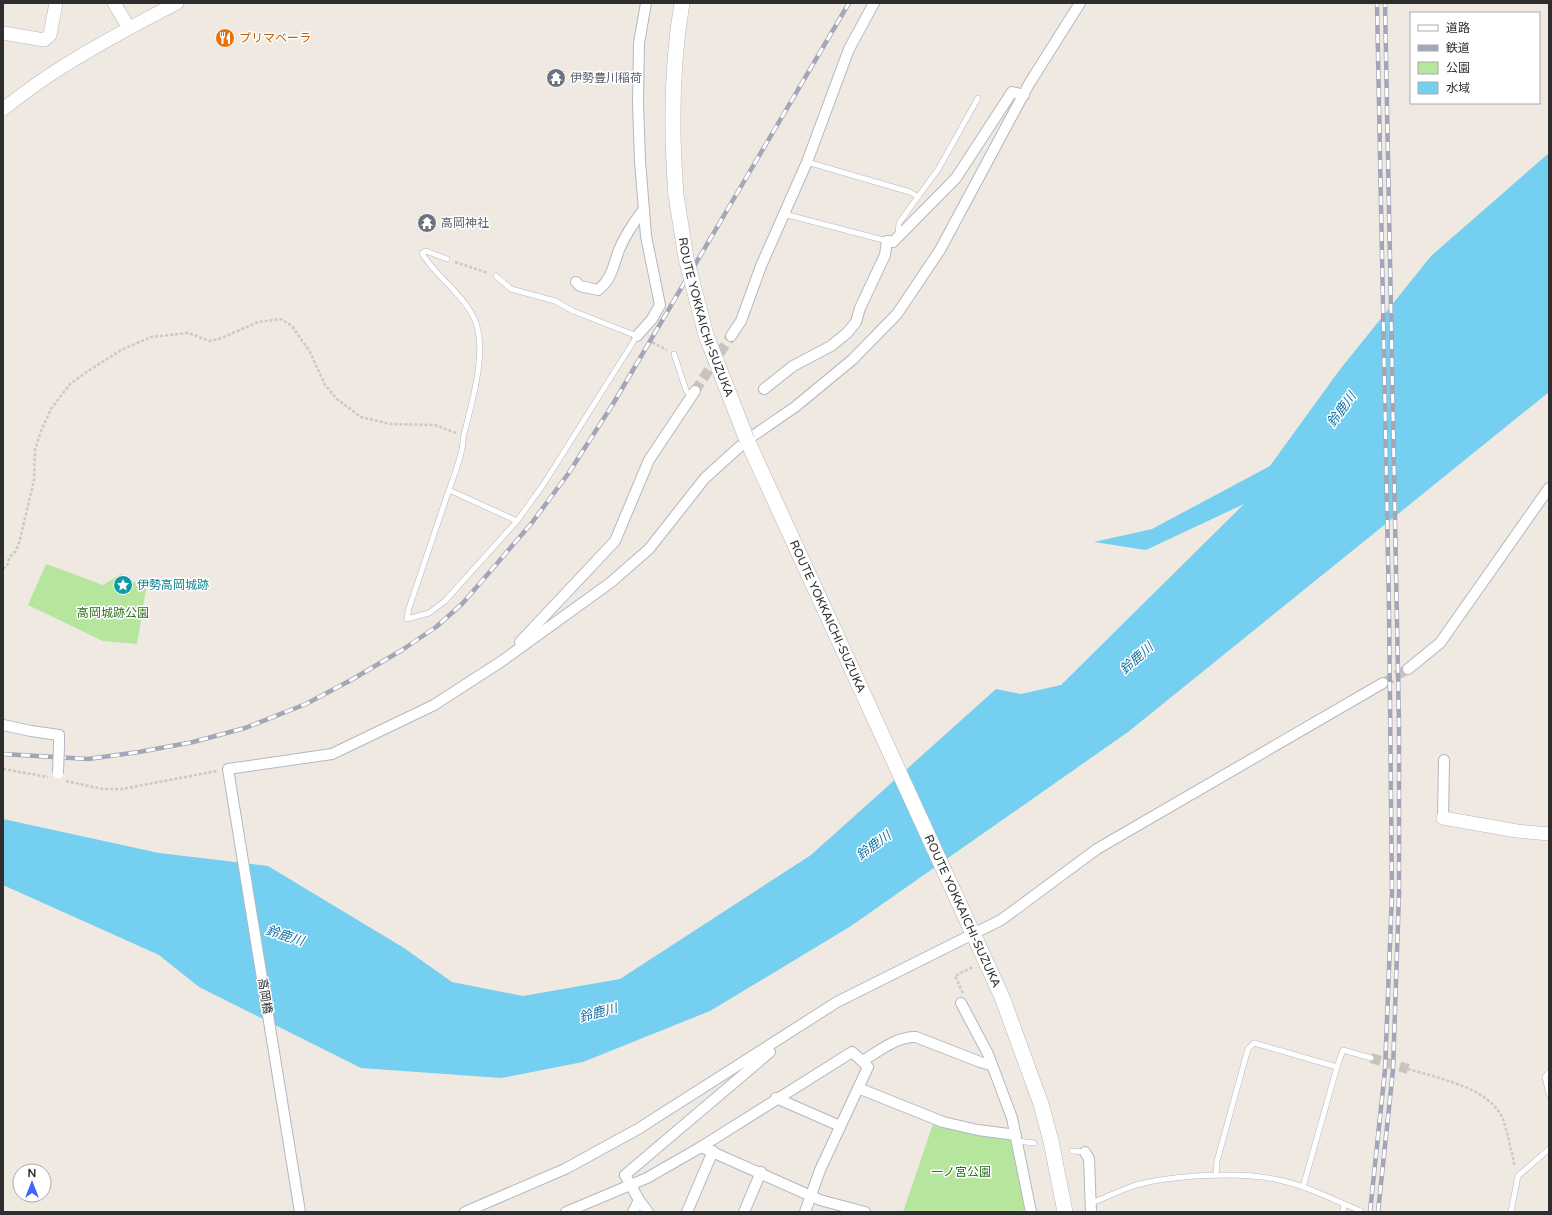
<svg xmlns="http://www.w3.org/2000/svg" width="1552" height="1215" font-family="'Varela Round','Noto Sans JP',sans-serif">
	<style>
		.green { fill: #b6e59e }
		.water { fill: #75cff0 }
		.lines { fill: none; stroke-linecap: round; stroke-linejoin: round }
		.minor-tunnel { stroke: #c8c4bd; stroke-width: 10; stroke-dasharray: 10 5; stroke-linecap: butt }
		.service-casing { stroke: #b4b7c1; stroke-width: 6 }
		.minor-casing { stroke: #b4b7c1; stroke-width: 12 }
		.tertiary-casing { stroke: #b4b7c1; stroke-width: 14 }
		.secondary-casing { stroke: #b4b7c1; stroke-width: 16 }
		.path { stroke: #c9c9c9; stroke-width: 2.5; stroke-dasharray: 3 2; stroke-linecap: butt }
		.service { stroke: #fff; stroke-width: 5 }
		.minor { stroke: #fff; stroke-width: 10 }
		.tertiary { stroke: #fff; stroke-width: 13 }
		.secondary { stroke: #fff; stroke-width: 15 }
		.rail-casing { stroke: #a3a6b8; stroke-width: 4.5 }
		.rail { stroke: #fff; stroke-width: 3; stroke-dasharray: 9; stroke-linecap: butt }
		.minor-bridge-casing { stroke: #b4b7c1; stroke-width: 12; stroke-linecap: butt }
		.secondary-bridge-casing { stroke: #b4b7c1; stroke-width: 16; stroke-linecap: butt }
		.minor-bridge { stroke: #fff; stroke-width: 10 }
		.secondary-bridge { stroke: #fff; stroke-width: 15 }
		.labels { text-anchor: middle; stroke-width: 3; stroke-linejoin: round; paint-order: stroke }
		.food-label { font-size: 12px; fill: #c56008; stroke: #fff; text-anchor: start }
		.worship-label { font-size: 12px; fill: #5b616d; stroke: #fff; text-anchor: start }
		.street-label { font-size: 12px; fill: #2e2e2e; stroke: #fff }
		.culture-label { font-size: 12px; fill: #0d838f; stroke: #fff; text-anchor: start }
		.park-label { font-size: 12px; fill: #2c6e1b; stroke: #fff }
		.water-label { font-size: 13px; font-style: italic; fill: #0d6fa3; stroke: #fff }
	</style>
	<rect width="100%" height="100%" fill="#efe9e1"/>
	<g class="green">
		<path d="M 46,564 L 103,585 L 121,574 L 146,589 L 137,644 L 103,641 L 28,605 Z"/>
		<path d="M 933,1124 L 953,1130 L 1010,1140 L 1014,1143 L 1026,1207 L 1022,1212 L 903,1212 Z"/>
	</g>
	<path class="water" d="M 1549,153 L 1549,392 L 1128,732 L 851,926 L 710,1011 L 583,1062 L 501,1078 L 361,1068 L 199,987 L 159,955 L 3,885 L 3,819 L 159,853 L 268,866 L 404,948 L 452,982 L 523,996 L 620,979 L 811,855 L 996,689 L 1021,694 L 1061,685 L 1244,504 L 1146,550 L 1094,542 L 1152,529 L 1270,466 L 1338,372 L 1431,256 Z"/>
	<g class="lines">
		<g class="minor-tunnel">
			<path d="M 695,391 L 731,336"/>
			<path d="M 1383,683 L 1408,669"/>
			<path d="M 1371,1058 L 1408,1069"/>
		</g>
		<defs>
			<g id="service">
				<path d="M 807,162 L 910,192 L 918,197"/>
				<path d="M 784,214 L 887,241"/>
				<path d="M 898,235 L 899,223 L 939,168 L 978,98"/>
				<path d="M 447,259 L 426,251 L 422,253 C 435,276 459,290 472,314 C 490,344 472,402 464,434 C 463,439 463,444 462,449 C 459,463 454,476 449,490"/>
				<path d="M 496,276 L 511,289 L 555,301 L 573,311 L 637,336 L 543,485 L 517,521 L 449,490 L 409,608 L 407,619 L 429,613 L 445,601 L 517,521"/>
				<path d="M 674,354 L 686,390 L 691,397"/>
				<path d="M 1549,1072 L 1545,1077 L 1549,1094"/>
				<path d="M 1017,1141 L 1034,1143"/>
				<path d="M 1072,1151 L 1085,1152"/>
				<path d="M 1216,1175 L 1217,1161 L 1248,1049 L 1254,1043 L 1337,1067 L 1343,1050 L 1371,1058"/>
				<path d="M 1303,1187 L 1337,1067"/>
				<path d="M 1091,1203 C 1105,1198 1119,1191 1133,1186 C 1170,1175 1241,1171 1279,1180 C 1307,1186 1334,1200 1361,1211"/>
				<path d="M 1343,1212 L 1344,1204"/>
				<path d="M 1511,1212 L 1518,1176 L 1549,1149"/>
			</g>
			<g id="minor">
				<path d="M 576,282 L 580,286 L 598,290 C 612,279 613,266 619,250 C 625,235 634,222 644,209"/>
				<path d="M 637,336 L 652,319 L 660,305 L 646,236 L 640,161 L 638,104 L 639,43 L 646,3"/>
				<path d="M 731,336 L 741,321 L 761,266 L 807,162 L 849,49 L 874,3"/>
				<path d="M 764,389 L 793,366 L 831,346 L 847,333 L 856,322 L 860,308 L 885,255 L 887,241 L 893,242 L 956,178 L 1012,92 L 1024,95"/>
				<path d="M 520,642 L 615,541 L 649,460 L 695,391"/>
				<path d="M 1408,669 L 1440,643 L 1549,488"/>
				<path d="M 3,725 L 31,731 L 59,735 L 59,746"/>
				<path d="M 1443,818 L 1444,760"/>
				<path d="M 961,1003 L 988,1054 L 1012,1118 L 1031,1212"/>
				<path d="M 858,1088 L 943,1122 L 978,1130 L 1016,1135"/>
				<path d="M 776,1098 L 840,1126"/>
				<path d="M 701,1147 L 820,1200 L 865,1212"/>
				<path d="M 1085,1152 L 1089,1159 L 1091,1212"/>
				<path d="M 300,1212 L 228,769 L 332,754 L 434,705 L 502,661 L 610,583 L 649,549 L 705,478 L 747,440 L 795,407 L 852,360 L 897,314 L 940,250 L 1029,84 L 1080,3"/>
				<path d="M 465,1212 L 565,1169 L 638,1129 L 837,1002 L 1001,920 L 1097,849 L 1383,683"/>
				<path d="M 566,1212 L 647,1178 L 701,1147 L 852,1052 L 862,1061"/>
				<path d="M 633,1212 L 639,1200"/>
				<path d="M 648,1212 L 639,1200 L 625,1175 L 770,1052"/>
				<path d="M 687,1212 L 713,1151"/>
				<path d="M 744,1212 L 761,1172"/>
				<path d="M 805,1212 L 820,1170 L 868,1067 L 862,1061 C 878,1052 897,1036 916,1037 L 980,1062 L 991,1065"/>
			</g>
			<g id="tertiary">
				<path d="M 114,3 L 129,28"/>
				<path d="M 3,33 L 44,40 L 50,35 L 56,3"/>
				<path d="M 3,109 C 20,96 37,83 56,71 C 95,46 136,24 177,3"/>
				<path d="M 1443,818 L 1517,831 L 1549,834"/>
			</g>
			<g id="secondary">
				<path d="M 676,195 C 671,131 671,67 682,3"/>
				<path id="s1" d="M 747,440 L 1002,997 L 1041,1104 L 1051,1141 L 1065,1212"/>
			</g>
		</defs>
		<use href="#service" class="service-casing"/>
		<use href="#minor" class="minor-casing"/>
		<use href="#tertiary" class="tertiary-casing"/>
		<use href="#secondary" class="secondary-casing"/>
		<g class="path">
			<path d="M 455,262 L 488,273"/>
			<path d="M 648,340 L 667,350"/>
			<path d="M 3,569 L 8,564 L 9,558 L 15,552 L 19,543 L 34,480 L 35,450 L 41,431 L 51,409 L 70,384 L 85,373 L 121,350 L 151,337 L 188,333 L 210,341 L 219,339 L 258,322 L 281,319 L 292,326 L 310,352 L 325,385 L 337,399 L 361,417 L 390,424 L 435,425 L 456,433"/>
			<path d="M 3,769 L 48,777"/>
			<path d="M 66,781 L 103,789 L 122,789 L 217,771"/>
			<path d="M 963,993 L 955,976 L 973,967"/>
			<path d="M 1408,1069 C 1438,1078 1490,1088 1503,1119 C 1508,1134 1511,1151 1515,1167"/>
		</g>
		<use href="#service" class="service"/>
		<use href="#minor" class="minor"/>
		<use href="#tertiary" class="tertiary"/>
		<use href="#secondary" class="secondary"/>
		<defs>
			<g id="rail">
				<path d="M 3,754 L 88,759 L 139,752 L 193,742 L 245,728 L 306,704 L 353,679 L 402,650 L 436,627 L 462,604 L 531,524 L 568,474 L 613,404 L 849,3"/>
				<path d="M 1370,1212 L 1385,1070 L 1392,893 L 1389,608 L 1377,3"/>
				<path d="M 1378,1212 L 1393,1070 L 1399,894 L 1399,725 L 1385,3"/>
			</g>
		</defs>
		<use href="#rail" class="rail-casing"/>
		<use href="#rail" class="rail"/>
		<defs>
			<path id="minor-bridge" d="M 58,773 L 59,746"/>
			<g id="secondary-bridge">
				<path id="s2" d="M 676,195 L 686,258 L 706,335 L 747,440"/>
			</g>
		</defs>
		<use href="#minor-bridge" class="minor-bridge-casing"/>
		<use href="#secondary-bridge" class="secondary-bridge-casing"/>
		<use href="#minor-bridge" class="minor-bridge"/>
		<use href="#secondary-bridge" class="secondary-bridge"/>
	</g>
	<defs>
		<symbol id="restaurant-disc" viewBox="-11 -11 22 22"><circle r="9.5" fill="#e8710a" stroke="#fff"/><path d="M-5-6h1v4h1v-4h1v4h1v-4h1v5L-1.5 .5V6h-2V.5L-5-1ZM5-6V6H3V1.5H1.5Q1.5-4 5-6Z" fill="#fff"/></symbol>
		<symbol id="temple-disc" viewBox="-11 -11 22 22"><circle r="9.5" fill="#6b7280" stroke="#fff"/><path d="M0-6L5-2H3V0L6.5 2.5H4V6H1.5V3h-3V6H-4V2.5H-6.5L-3 0V-2H-5Z" fill="#fff"/></symbol>
		<symbol id="sight-disc" viewBox="-11 -11 22 22"><circle r="9.5" fill="#0f9aa8" stroke="#fff"/><path d="M0-6L1.8-2.2L6-1.7L2.9 1.2L3.7 5.4L0 3.3L-3.7 5.4L-2.9 1.2L-6-1.7L-1.8-2.2Z" fill="#fff"/></symbol>
	</defs>
	<g fill-rule="evenodd">
		<use href="#restaurant-disc" x="214" y="27" width="22" height="22"/>
		<use href="#temple-disc" x="545" y="67" width="22" height="22"/>
		<use href="#temple-disc" x="416" y="212" width="22" height="22"/>
		<use href="#sight-disc" x="112" y="574" width="22" height="22"/>
	</g>
	<g class="labels">
		<g class="food-label">
			<text x="239" y="42">プリマベーラ</text>
		</g>
		<g class="worship-label">
			<text x="570" y="82">伊勢豊川稲荷</text>
			<text x="441" y="227">高岡神社</text>
		</g>
		<g class="street-label">
			<text dy="4" stroke="none"><textPath href="#s2" startOffset="126">ROUTE YOKKAICHI-SUZUKA</textPath></text>
			<text dy="4" stroke="none"><textPath href="#s1" startOffset="194">ROUTE YOKKAICHI-SUZUKA</textPath></text>
			<text dy="4" stroke="none"><textPath href="#s1" startOffset="518">ROUTE YOKKAICHI-SUZUKA</textPath></text>
			<text transform="translate(265 996) rotate(81)" y="4">高岡橋</text>
		</g>
		<g class="culture-label">
			<text x="137" y="589">伊勢高岡城跡</text>
		</g>
		<g class="park-label">
			<text x="113" y="617">高岡城跡公園</text>
			<text x="961" y="1176">一ノ宮公園</text>
		</g>
		<g class="water-label">
			<text transform="translate(1341 409) rotate(-54)" y="5">鈴鹿川</text>
			<text transform="translate(1136 658) rotate(-42)" y="5">鈴鹿川</text>
			<text transform="translate(873 845) rotate(-36)" y="5">鈴鹿川</text>
			<text transform="translate(285 935) rotate(18)" y="5">鈴鹿川</text>
			<text transform="translate(598 1012) rotate(-15)" y="5">鈴鹿川</text>
		</g>
	</g>
	<rect width="1552" height="1215" fill="none" stroke="#2e2e2e" stroke-width="8"/>
	<rect x="1410" y="12" width="130" height="92" fill="#ffffff" stroke="#ababab"/>
	<rect x="1418" y="25" width="20" height="6" fill="#ffffff" stroke="#ababab"/>
	<text x="1446" y="32" font-size="12" fill="#2e2e2e">道路</text>
	<rect x="1418" y="45" width="20" height="6" fill="#a3a6b8" stroke="#ababab"/>
	<text x="1446" y="52" font-size="12" fill="#2e2e2e">鉄道</text>
	<rect x="1418" y="62" width="20" height="12" fill="#b6e59e" stroke="#ababab"/>
	<text x="1446" y="72" font-size="12" fill="#2e2e2e">公園</text>
	<rect x="1418" y="82" width="20" height="12" fill="#75cff0" stroke="#ababab"/>
	<text x="1446" y="92" font-size="12" fill="#2e2e2e">水域</text>
	<g transform="translate(32 1183)"><circle r="19" fill="#ffffff" stroke="#ababab"/>
	<path d="M0-3L7 15L0 10L-7 15Z" fill="#4264fb"/>
	<text y="-6" font-size="11" font-weight="bold" text-anchor="middle" fill="#2e2e2e">N</text>
	</g>
</svg>
